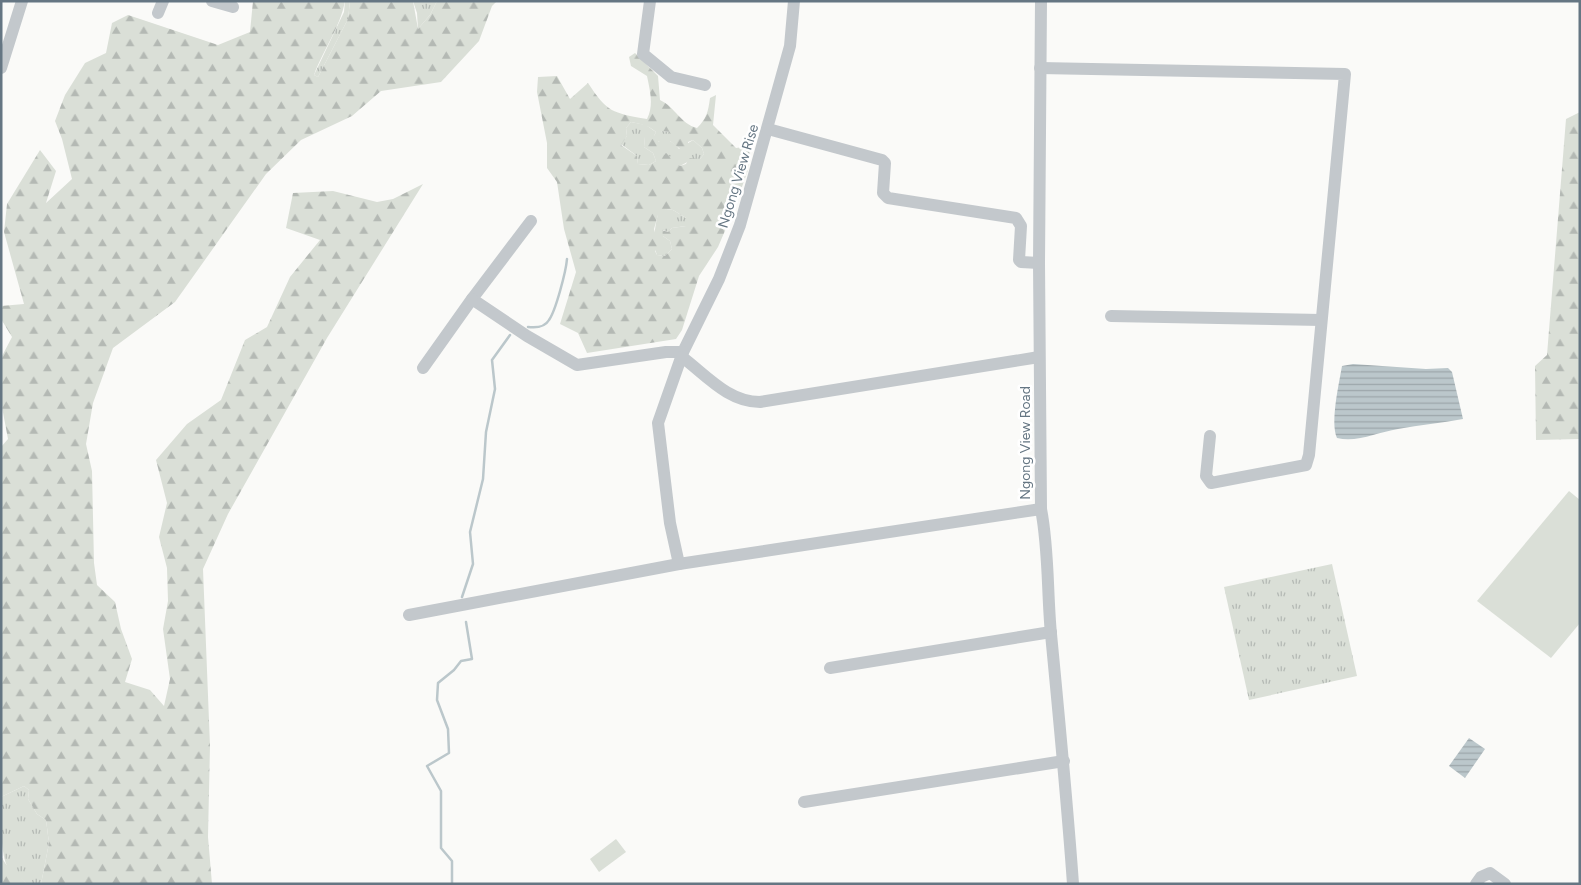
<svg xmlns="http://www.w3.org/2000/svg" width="1581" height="885" font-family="Figtree,sans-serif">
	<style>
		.grass { fill: url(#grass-tufts) }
		.forest { fill: url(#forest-firs); fill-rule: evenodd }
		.pitch { fill: #dadfd7 }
		.water { fill: url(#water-rules) }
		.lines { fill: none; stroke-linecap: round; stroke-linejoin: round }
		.stream { stroke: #bbc7cb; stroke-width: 2.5 }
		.minor { stroke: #c3c8cc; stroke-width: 12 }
		.labels { text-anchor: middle; stroke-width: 5; stroke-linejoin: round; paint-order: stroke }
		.street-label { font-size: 14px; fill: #657683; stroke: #fff }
	</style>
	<defs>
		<pattern id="grass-tufts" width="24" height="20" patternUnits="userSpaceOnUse" patternTransform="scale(1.25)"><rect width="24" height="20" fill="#dadfd7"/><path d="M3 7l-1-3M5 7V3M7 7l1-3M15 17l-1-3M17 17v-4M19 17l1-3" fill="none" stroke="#b4b9b4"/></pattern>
		<pattern id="forest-firs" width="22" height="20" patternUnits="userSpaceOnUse" patternTransform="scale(1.25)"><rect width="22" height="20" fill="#dadfd7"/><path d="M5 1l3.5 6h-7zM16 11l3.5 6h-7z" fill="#b4b9b4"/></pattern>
		<pattern id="water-rules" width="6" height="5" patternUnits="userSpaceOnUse" patternTransform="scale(1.25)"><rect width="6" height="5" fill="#bbc7cb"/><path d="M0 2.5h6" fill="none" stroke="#9ca6aa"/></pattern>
	</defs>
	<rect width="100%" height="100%" fill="#fafaf8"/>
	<g class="grass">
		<path d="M 345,1 L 350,1 L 348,19 L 318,77 L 314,75 L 344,12 Z"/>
		<path d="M 413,1 L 437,1 L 430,15 L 418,29 L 417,13 Z"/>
		<path d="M 631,122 L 646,125 L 656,132 L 654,136 L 662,131 L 670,132 L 670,141 L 676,145 L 679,149 L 693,140 L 702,148 L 704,154 L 700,159 L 693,159 L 680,166 L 664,156 L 659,141 L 653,141 L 645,137 L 644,147 L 653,153 L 656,161 L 649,165 L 638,164 L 637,156 L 621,144 L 627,136 L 626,128 Z"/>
		<path d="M 666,209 L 673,210 L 686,218 L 686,226 L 672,228 L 668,232 L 663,230 L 663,236 L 670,241 L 672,249 L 665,256 L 657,255 C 652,245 655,225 658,214 Z"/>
		<path d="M 1332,564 L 1357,676 L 1249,700 L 1224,587 Z"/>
		<path d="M 24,786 L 29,790 L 28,799 L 37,814 L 46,820 L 49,843 L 41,884 L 27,884 C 21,877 11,873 7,866 C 0,849 1,818 1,797 Z"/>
	</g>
	<g class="forest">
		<path d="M 253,1 L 345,1 C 340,28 323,50 314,75 L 318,77 L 348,19 L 350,1 L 413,1 L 418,29 L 430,15 L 437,1 L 497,1 L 492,6 L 479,41 L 441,82 L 381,91 L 352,116 L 301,140 L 266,174 L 175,302 L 113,348 L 93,403 L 86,444 L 92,471 L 94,563 L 97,585 L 115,602 L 121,629 L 132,659 L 125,682 L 150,690 L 164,706 L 170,679 L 163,629 L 168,601 L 167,568 L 159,537 L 167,503 L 156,460 L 187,424 L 221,400 L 245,340 L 267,327 L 290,277 L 320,240 L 286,228 L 293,193 L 333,191 L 377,202 L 393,199 L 423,184 L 327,338 L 228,514 L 203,569 L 210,746 L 208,837 L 212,884 L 41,884 L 49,843 L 46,820 L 37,814 L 28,799 L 29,790 L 24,786 L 1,797 L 1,447 L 8,439 L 1,402 L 1,358 L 12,337 L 1,319 L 1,306 L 24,304 L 4,232 L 7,204 L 40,150 L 56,171 L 46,203 L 72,179 L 62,139 L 55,121 L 65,95 L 85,63 L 106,53 L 112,23 L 128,15 L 218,45 L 250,32 Z"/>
		<path d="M 635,53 L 658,76 L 660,100 C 675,107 681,124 697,128 C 707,118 708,112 710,98 L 716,95 L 713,125 L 736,148 L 750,146 L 748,170 L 733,212 L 718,247 L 699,276 L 682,330 L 676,339 L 587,353 L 578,333 L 560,324 L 576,272 L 564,229 L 557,182 L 547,168 L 547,143 L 537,92 L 538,77 L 557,76 L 570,99 L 588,83 C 607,112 612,113 647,119 C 654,105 650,91 647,76 L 631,66 L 629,57 ZM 631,122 C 641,124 648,125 656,132 L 654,136 L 658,136 L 662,131 L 670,132 L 670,141 L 684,152 L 689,151 L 688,142 L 693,140 L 702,148 L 704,154 L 700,159 L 689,158 L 686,164 L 680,166 L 666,153 L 664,155 L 663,143 L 645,136 L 644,147 L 653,153 L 656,161 L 649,165 L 638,164 L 637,156 L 621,145 L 627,136 L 626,128 ZM 666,209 L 673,210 L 686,218 L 686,226 L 672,228 L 668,232 L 662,230 L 663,236 L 670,241 L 672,249 L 665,256 L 657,255 L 655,251 L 659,247 L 654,229 L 658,215 L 663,215 Z"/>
		<path d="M 1580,112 L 1580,439 L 1536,440 L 1535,366 L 1547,355 L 1566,119 Z"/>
		<path d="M 1,856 C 9,872 17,871 27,884 L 1,884 Z"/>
	</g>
	<g class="pitch">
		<path d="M 1569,491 L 1580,500 L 1580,623 L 1551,658 L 1477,601 Z"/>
		<path d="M 616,839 L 626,852 L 599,872 L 590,859 Z"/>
	</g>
	<g class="water">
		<path d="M 1353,364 L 1426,369 L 1448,368 L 1452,372 L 1463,419 C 1441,423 1420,425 1398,429 C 1378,432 1357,443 1337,438 C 1330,422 1339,384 1342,366 Z"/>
		<path d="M 1469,738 L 1485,749 L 1465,778 L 1449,766 Z"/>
	</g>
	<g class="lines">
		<g class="stream">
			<path d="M 528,327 C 536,328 545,327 549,320 C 556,310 566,271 567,259"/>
			<path d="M 462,597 L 473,564 L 470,532 L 483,479 L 486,432 L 495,389 L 492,360 L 510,335"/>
			<path d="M 452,884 L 452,861 L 441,848 L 441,791 L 427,766 L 449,753 L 448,729 L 437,700 L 438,683 L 454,670 L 461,661 L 472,659 L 466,622"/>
		</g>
		<g class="minor">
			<path d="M 212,1 L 233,7"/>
			<path d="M 650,1 L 643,54 L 671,77 L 705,85"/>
			<path d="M 794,1 L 790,46 L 740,225 L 719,279 L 683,352 L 658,423 L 670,523 L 679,564 L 1041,509"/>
			<path d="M 1041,1 L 1039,263 L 1041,509 C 1049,550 1047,592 1051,634 C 1059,717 1067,800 1073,884"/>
			<path d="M 158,13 L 163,1"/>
			<path d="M 1,68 L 22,1"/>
			<path d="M 1040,68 L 1345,74 L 1309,455 L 1306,465 L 1211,483 L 1206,476 L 1210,436"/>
			<path d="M 768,129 L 882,160 L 885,163 L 883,193 L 888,198 L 1016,218 L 1021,226 L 1019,260 L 1021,262 L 1039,263"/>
			<path d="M 531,221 L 472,299 L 527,336 L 577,365 L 666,352 L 683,352"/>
			<path d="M 1111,316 L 1321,320"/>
			<path d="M 682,357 C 706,375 728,402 760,402 L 1039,357"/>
			<path d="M 423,368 L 472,299"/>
			<path d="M 409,615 L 679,564"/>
			<path d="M 830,668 L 1051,632"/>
			<path d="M 804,802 L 1064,761"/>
			<path d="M 1476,884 L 1481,877 L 1490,873 L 1505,884"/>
		</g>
	</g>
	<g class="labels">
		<g class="street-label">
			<text transform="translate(738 176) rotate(-73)" y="5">Ngong View Rise</text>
			<text transform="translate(1025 443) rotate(-90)" y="5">Ngong View Road</text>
		</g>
	</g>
	<rect width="1581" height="885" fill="none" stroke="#657683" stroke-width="5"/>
</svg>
